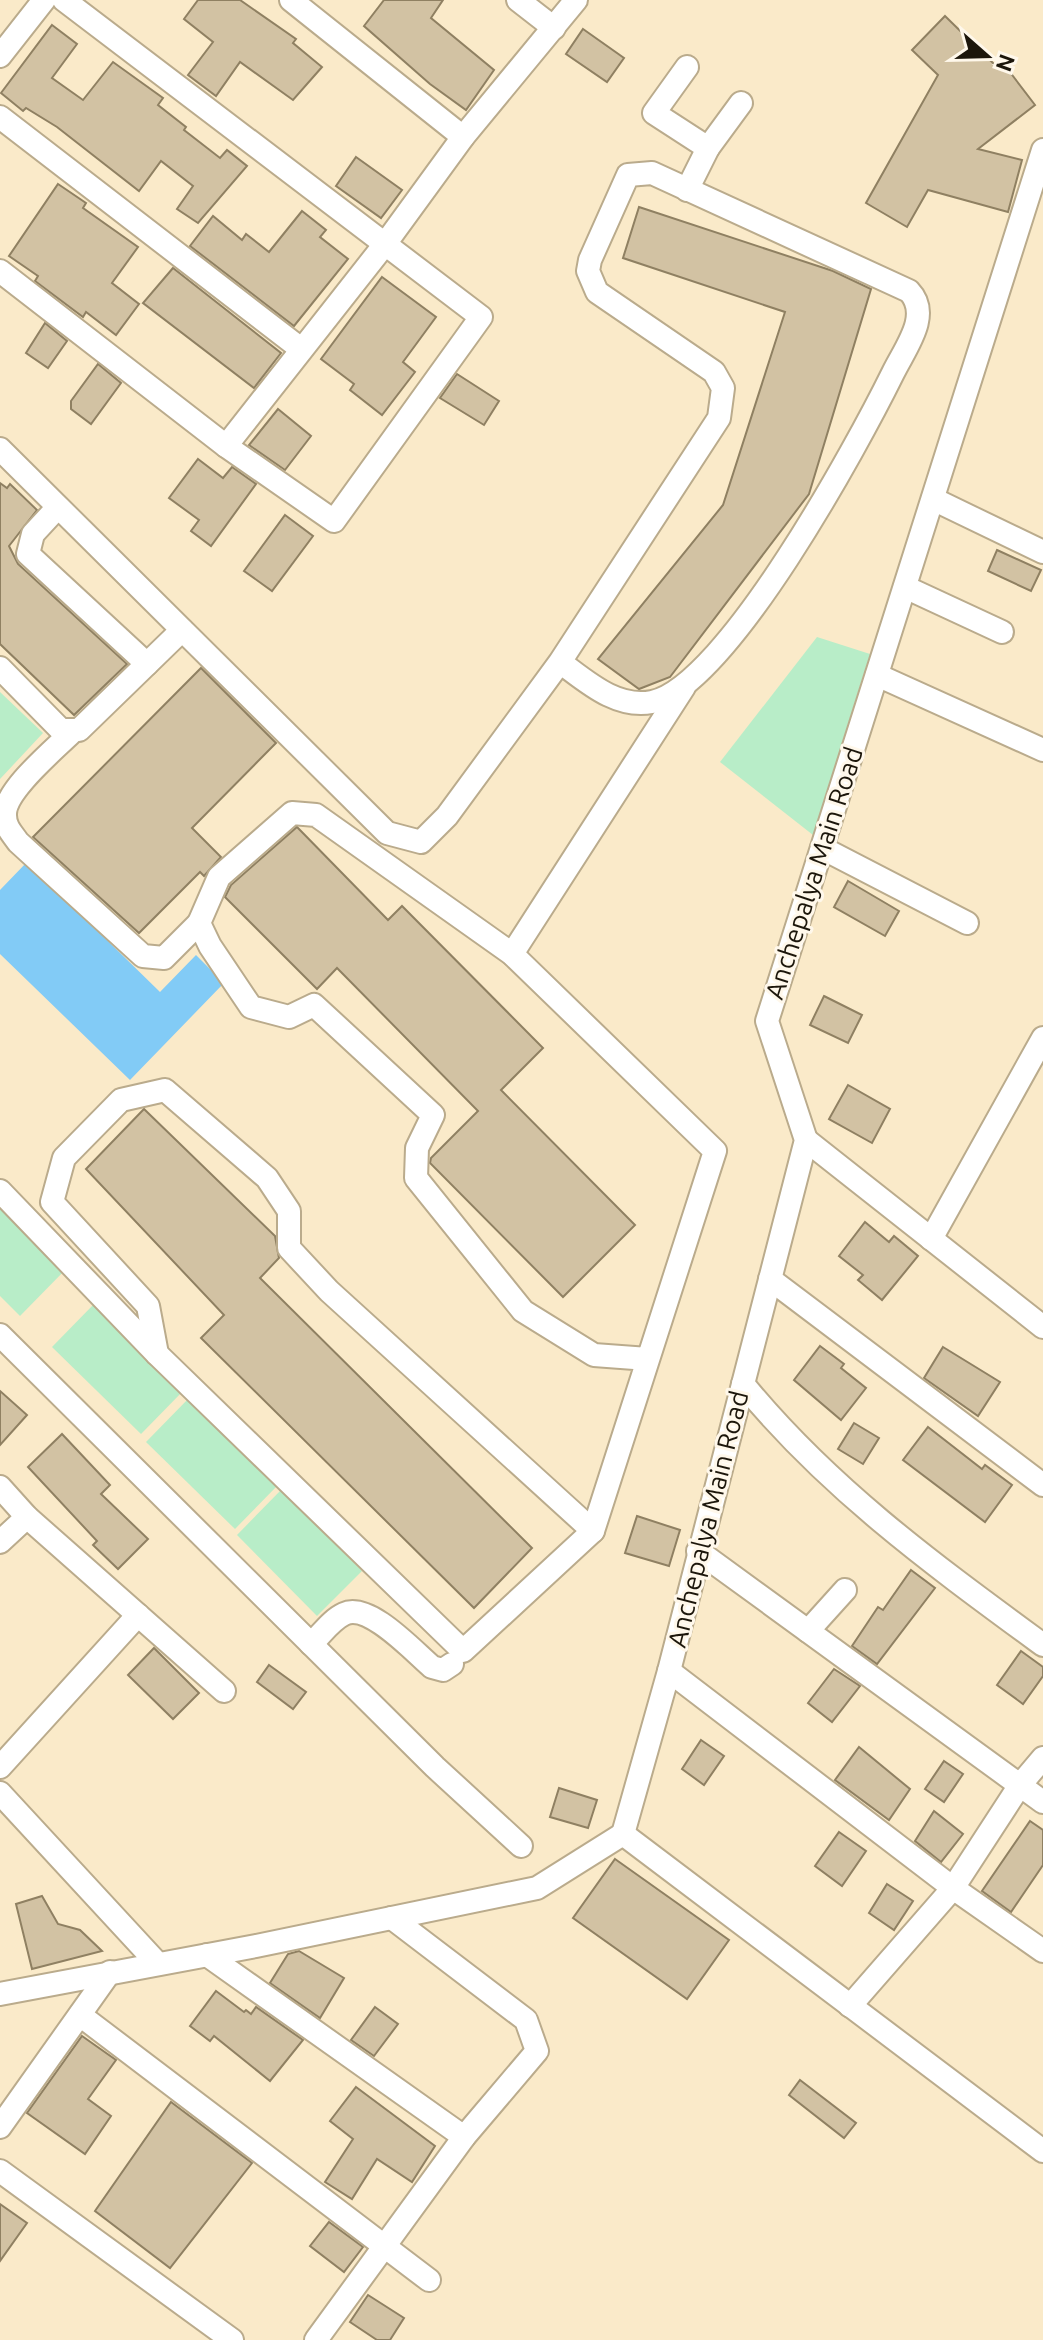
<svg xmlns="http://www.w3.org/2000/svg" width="1043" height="2340" font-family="Ubuntu,sans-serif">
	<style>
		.green { fill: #b8edc8 }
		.water { fill: #82cbf6 }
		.building { fill: #d2c2a3; stroke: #8f8062; stroke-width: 2 }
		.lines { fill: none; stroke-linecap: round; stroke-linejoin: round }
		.street-casing { stroke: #baab8c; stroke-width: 26 }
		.street { stroke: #fff; stroke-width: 22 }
		.labels { text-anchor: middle; stroke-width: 6; stroke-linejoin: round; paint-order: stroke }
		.street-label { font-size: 26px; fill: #1c160b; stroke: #fff8eb }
	</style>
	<rect width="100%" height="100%" fill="#faeac9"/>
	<g class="green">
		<path d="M 817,637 L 870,654 L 813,835 L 720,762 Z"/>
		<path d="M 0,692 L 43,733 L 0,779 Z"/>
		<path d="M 0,1199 L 68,1267 L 20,1316 L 0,1296 Z"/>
		<path d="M 95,1303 L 184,1390 L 141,1434 L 52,1347 Z"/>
		<path d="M 190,1397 L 278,1485 L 235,1529 L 146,1442 Z"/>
		<path d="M 281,1490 L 362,1571 L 317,1616 L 237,1535 Z"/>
	</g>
	<path class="water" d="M 27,862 L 160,992 L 196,955 L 224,983 L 130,1080 L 0,954 L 0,890 Z"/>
	<g class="building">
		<path d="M 198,0 L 240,0 L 296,39 L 293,43 L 322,67 L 293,100 L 240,62 L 216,96 L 188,75 L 213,42 L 184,19 Z"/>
		<path d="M 384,0 L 443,0 L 431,18 L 494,70 L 466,110 L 430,84 L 364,26 Z"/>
		<path d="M 945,16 L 997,67 L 1003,63 L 1035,105 L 978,149 L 1022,160 L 1008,212 L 928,190 L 907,227 L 866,203 L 938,75 L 912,50 Z"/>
		<path d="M 52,25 L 77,44 L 52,78 L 83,100 L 113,62 L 163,98 L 158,105 L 186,127 L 184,130 L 220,158 L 227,150 L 247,166 L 198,223 L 177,209 L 193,186 L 161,161 L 139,191 L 57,127 L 26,108 L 23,111 L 1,93 Z"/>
		<path d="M 583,29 L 624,58 L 607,82 L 566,54 Z"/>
		<path d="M 356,157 L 402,190 L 381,218 L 336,186 Z"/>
		<path d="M 58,184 L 86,203 L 83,208 L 138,247 L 112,283 L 139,304 L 116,335 L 86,312 L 83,317 L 35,281 L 38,276 L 9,256 Z"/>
		<path d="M 639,207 L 833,271 L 871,289 L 809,494 L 670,677 L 639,689 L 598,659 L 723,505 L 785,312 L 623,258 Z"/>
		<path d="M 302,211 L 326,230 L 320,237 L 348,259 L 294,326 L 190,246 L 213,216 L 242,240 L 246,234 L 269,252 Z"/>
		<path d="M 173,268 L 281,353 L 254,388 L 143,303 Z"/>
		<path d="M 382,277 L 436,317 L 403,362 L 415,372 L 382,415 L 350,390 L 354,384 L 321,359 Z"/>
		<path d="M 45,323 L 67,341 L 48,368 L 26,353 Z"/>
		<path d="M 98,364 L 121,383 L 91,424 L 71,409 L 71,401 Z"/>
		<path d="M 457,374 L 499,401 L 484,425 L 440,398 Z"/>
		<path d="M 278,409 L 311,436 L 285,470 L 249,445 Z"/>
		<path d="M 198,459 L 223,478 L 232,467 L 256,484 L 211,546 L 191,531 L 199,520 L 169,498 Z"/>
		<path d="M 0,483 L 7,488 L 10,484 L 37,510 L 9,546 L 18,564 L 127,664 L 74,715 L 0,644 Z"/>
		<path d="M 285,515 L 313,536 L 272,591 L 244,571 Z"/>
		<path d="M 997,550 L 1041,570 L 1031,591 L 988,571 Z"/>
		<path d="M 201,668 L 276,743 L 192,828 L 221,857 L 204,876 L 200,872 L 139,933 L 33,837 Z"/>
		<path d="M 297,827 L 388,920 L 402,906 L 543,1048 L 501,1090 L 635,1225 L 563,1297 L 430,1163 L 431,1158 L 478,1111 L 337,968 L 317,989 L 225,897 L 231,885 Z"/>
		<path d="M 848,881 L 899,911 L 885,936 L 834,907 Z"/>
		<path d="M 824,996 L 862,1015 L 848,1043 L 810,1025 Z"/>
		<path d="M 848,1085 L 890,1109 L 872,1143 L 829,1119 Z"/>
		<path d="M 144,1109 L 275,1236 L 279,1258 L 260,1278 L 532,1548 L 474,1608 L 201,1338 L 224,1315 L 86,1169 Z"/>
		<path d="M 865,1222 L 889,1242 L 894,1236 L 918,1256 L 882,1300 L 858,1280 L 863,1275 L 839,1256 Z"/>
		<path d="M 820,1346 L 844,1364 L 841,1368 L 866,1388 L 841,1420 L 794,1380 Z"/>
		<path d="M 943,1347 L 1000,1382 L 978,1416 L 924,1378 Z"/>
		<path d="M 0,1391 L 27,1415 L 0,1445 Z"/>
		<path d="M 854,1423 L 879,1438 L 863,1464 L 838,1449 Z"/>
		<path d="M 928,1427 L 982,1469 L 985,1465 L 1012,1485 L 985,1522 L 903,1460 Z"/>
		<path d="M 62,1434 L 110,1485 L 101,1494 L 148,1539 L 118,1569 L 93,1545 L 97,1541 L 28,1467 Z"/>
		<path d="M 637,1516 L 680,1530 L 669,1566 L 625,1553 Z"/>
		<path d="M 911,1570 L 935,1588 L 877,1664 L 852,1646 L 878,1607 L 883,1610 Z"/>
		<path d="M 154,1648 L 199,1693 L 173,1719 L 128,1675 Z"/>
		<path d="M 1021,1651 L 1043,1667 L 1043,1676 L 1023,1704 L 997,1685 Z"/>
		<path d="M 269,1665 L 306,1692 L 293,1709 L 257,1682 Z"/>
		<path d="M 834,1669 L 860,1686 L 832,1722 L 808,1703 Z"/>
		<path d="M 701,1740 L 724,1756 L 704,1785 L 682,1769 Z"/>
		<path d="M 859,1747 L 910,1789 L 889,1820 L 835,1780 Z"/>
		<path d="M 944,1761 L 963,1774 L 944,1802 L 925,1789 Z"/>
		<path d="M 559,1788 L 597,1800 L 588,1828 L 550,1817 Z"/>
		<path d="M 934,1811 L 963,1834 L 941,1862 L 915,1841 Z"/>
		<path d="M 1030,1821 L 1043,1830 L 1043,1865 L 1011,1912 L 982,1891 Z"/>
		<path d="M 839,1832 L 866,1851 L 842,1886 L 815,1866 Z"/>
		<path d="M 615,1859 L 729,1940 L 687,1999 L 573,1918 Z"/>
		<path d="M 887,1884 L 913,1901 L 894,1930 L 869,1913 Z"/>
		<path d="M 42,1896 L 58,1924 L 80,1930 L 102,1951 L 32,1969 L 16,1904 Z"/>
		<path d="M 299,1951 L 344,1978 L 320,2018 L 270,1983 L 288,1954 Z"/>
		<path d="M 216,1991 L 244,2012 L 246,2010 L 251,2014 L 256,2007 L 303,2040 L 270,2081 L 214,2036 L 210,2041 L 190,2026 Z"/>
		<path d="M 375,2007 L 398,2024 L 374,2056 L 351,2040 Z"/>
		<path d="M 82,2036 L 116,2060 L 88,2099 L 111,2116 L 85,2154 L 27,2113 Z"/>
		<path d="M 800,2080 L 856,2123 L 844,2138 L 789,2095 Z"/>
		<path d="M 356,2087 L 435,2146 L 412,2182 L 377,2159 L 352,2199 L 325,2182 L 353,2139 L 330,2121 Z"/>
		<path d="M 171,2102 L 252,2163 L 170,2268 L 95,2211 Z"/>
		<path d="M 0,2204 L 27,2223 L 0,2261 Z"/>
		<path d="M 329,2222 L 363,2247 L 344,2272 L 310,2246 Z"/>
		<path d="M 368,2295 L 404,2318 L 390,2340 L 377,2340 L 350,2322 Z"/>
	</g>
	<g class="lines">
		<defs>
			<g id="street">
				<path d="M 291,0 L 463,137"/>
				<path d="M 518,0 L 554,28"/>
				<path d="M 0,56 L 44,0"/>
				<path d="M 687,67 L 654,113 L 708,148 L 741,103"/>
				<path d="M 0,117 L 301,349"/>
				<path d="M 687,190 L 708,148"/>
				<path d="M 0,271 L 226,446 L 334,521 L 481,317 L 64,0"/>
				<path d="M 226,446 L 385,244 L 463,137 L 576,0"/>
				<path d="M 0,449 L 387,833 L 421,842 L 447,816 L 560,662 C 586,681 616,709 652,702 C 727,686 858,444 893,373 C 905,348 932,315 909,291 L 652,173 L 628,175 L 590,260 L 588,271 L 597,292 L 714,372 L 723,388 L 719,418 L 560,662"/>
				<path d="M 933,499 L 1043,552"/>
				<path d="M 58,507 L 33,534 L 28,554 L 147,664"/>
				<path d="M 905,587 L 1002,632"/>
				<path d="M 0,668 L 61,730 L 79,730 L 182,630"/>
				<path d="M 877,675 L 1043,750"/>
				<path d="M 71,733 C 54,750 4,791 5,815 C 5,827 12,833 18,842 L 143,956 L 164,958 L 199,923"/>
				<path d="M 822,848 L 967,923"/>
				<path d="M 512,954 L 684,687"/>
				<path d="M 806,1140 L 1043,1327"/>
				<path d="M 0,1191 L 157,1354 L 463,1651 L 593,1531 L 715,1151 L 512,954 L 316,815 L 292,813 L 219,877 L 199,923 L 210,946 L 251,1007 L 289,1017 L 314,1005 L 433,1115 L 417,1148 L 416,1178 L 523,1311 L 594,1355 L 648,1359"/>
				<path d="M 931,1239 L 1043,1038"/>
				<path d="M 770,1279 L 1043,1485"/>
				<path d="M 0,1335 L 435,1767 L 521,1846"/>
				<path d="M 157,1354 L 148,1306 L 52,1202 L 64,1158 L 121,1100 L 165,1090 L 267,1178 L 289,1211 L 289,1248 L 329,1291 L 593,1531"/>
				<path d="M 743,1384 C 829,1489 934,1565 1043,1645"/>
				<path d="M 0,1487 L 27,1517 L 224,1691"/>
				<path d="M 0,1542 L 27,1517"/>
				<path d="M 698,1551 L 1043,1802"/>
				<path d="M 808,1631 L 845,1590"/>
				<path d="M 311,1644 C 321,1635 331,1620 344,1614 C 369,1602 413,1651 432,1667 L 443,1670 L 452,1664"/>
				<path d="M 669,1671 L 953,1888 L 1043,1951"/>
				<path d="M 0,1767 L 138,1615"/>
				<path d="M 0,1793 L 158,1964"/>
				<path d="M 623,1834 L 669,1671 L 806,1140 L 767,1021 L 1043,150"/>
				<path d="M 623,1834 L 1043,2151"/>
				<path d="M 207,1955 L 464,2137"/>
				<path d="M 0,1994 L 256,1946 L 537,1888 L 623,1834"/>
				<path d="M 850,2006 L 953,1888 L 1020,1785 L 1043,1758"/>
				<path d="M 80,2015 L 429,2280"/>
				<path d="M 0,2127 L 110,1972"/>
				<path d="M 0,2171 L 232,2340"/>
				<path d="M 316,2340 L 464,2137 L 537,2051 L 526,2020 L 392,1918"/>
			</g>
		</defs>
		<use href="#street" class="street-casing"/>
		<use href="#street" class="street"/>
	</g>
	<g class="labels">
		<g class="street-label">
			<text transform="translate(814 873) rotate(-72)" y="9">Anchepalya Main Road</text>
			<text transform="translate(708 1519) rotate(-76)" y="9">Anchepalya Main Road</text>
		</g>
	</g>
	<g transform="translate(987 56) rotate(110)" stroke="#fff8eb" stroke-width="6" paint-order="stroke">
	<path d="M0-6L14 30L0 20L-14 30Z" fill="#1c160b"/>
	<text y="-12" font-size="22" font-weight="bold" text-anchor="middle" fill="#1c160b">N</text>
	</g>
</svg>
